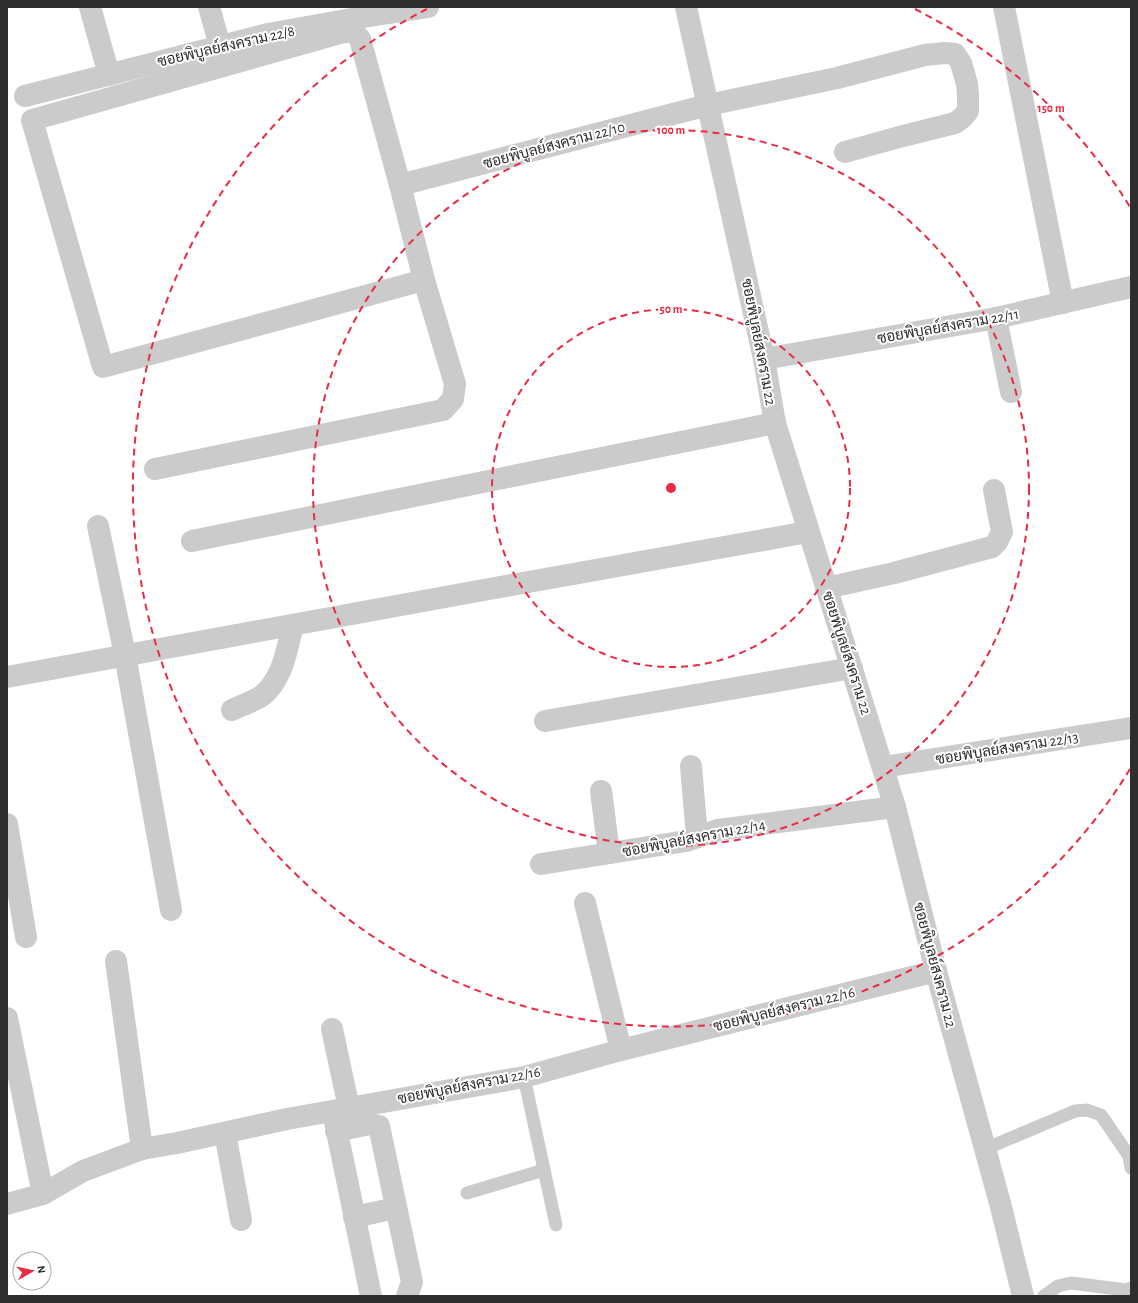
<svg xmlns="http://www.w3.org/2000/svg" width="1138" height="1303" font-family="'Alegreya Sans',Sarabun,sans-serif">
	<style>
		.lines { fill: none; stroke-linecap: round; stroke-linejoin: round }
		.service { stroke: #cbcbcb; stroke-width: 13 }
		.minor { stroke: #cbcbcb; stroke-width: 22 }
		.ring { fill: none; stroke: #eb2a43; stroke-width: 2; stroke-dasharray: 7 5 }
		.labels { text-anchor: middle; stroke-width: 4; stroke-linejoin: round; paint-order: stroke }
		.street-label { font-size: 15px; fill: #2e2e2e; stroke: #fff }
		.centre { fill: #eb2a43; stroke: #fff; stroke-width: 2 }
		.ring-label { font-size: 12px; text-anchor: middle; font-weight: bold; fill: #eb2a43; stroke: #fff; stroke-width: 4; stroke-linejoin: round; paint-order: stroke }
	</style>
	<rect width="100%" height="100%" fill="#fff"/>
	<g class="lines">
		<g class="service">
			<path d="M 524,1077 L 556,1225"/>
			<path d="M 985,1149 L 1075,1111 L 1087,1110 L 1101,1115 L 1129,1156 L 1131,1168"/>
			<path d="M 467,1193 L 544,1170"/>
			<path d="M 1044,1296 L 1058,1286 L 1071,1283 L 1126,1290 L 1131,1288"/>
		</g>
		<g class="minor">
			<path d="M 90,7 L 109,75"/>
			<path d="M 209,7 L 220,46"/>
			<path d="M 686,7 L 764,359 L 775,423 L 895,807 L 936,971 L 1000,1203 L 1023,1296"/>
			<path d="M 1004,7 L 1063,303"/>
			<path d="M 25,96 L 268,34 L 357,18 L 428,7"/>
			<path d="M 400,185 L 708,105 L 837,78 L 925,55 L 945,53 L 955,54 L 961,63 L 967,84 L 968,95 L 968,111 L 962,118 L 955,123 L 903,136 L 845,152"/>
			<path d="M 996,318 L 1011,392"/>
			<path d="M 764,359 L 996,318 L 1131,287"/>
			<path d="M 155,469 L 443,410 L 453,399 L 455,384 L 424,280 L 400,185 L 360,39 L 354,32 L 344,32 L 32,120 L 103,367 L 424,280"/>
			<path d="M 98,526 L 125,655 L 171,910"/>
			<path d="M 192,541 L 775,423"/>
			<path d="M 826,588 L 894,573 L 992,547 L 997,542 L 1002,532 L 994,490"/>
			<path d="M 7,677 L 489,589 L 808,532"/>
			<path d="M 232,710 C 240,706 255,701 263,695 C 283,678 287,649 293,625"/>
			<path d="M 545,721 L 852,668"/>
			<path d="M 691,766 L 697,837"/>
			<path d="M 883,767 L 1131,728"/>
			<path d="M 601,791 L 609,853"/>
			<path d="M 7,824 L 26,937"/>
			<path d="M 541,864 L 686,841 L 718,830 L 895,807"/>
			<path d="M 585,903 L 621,1050"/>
			<path d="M 116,961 L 142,1149"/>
			<path d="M 7,1018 L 43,1194"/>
			<path d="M 332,1029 L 349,1108"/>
			<path d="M 334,1117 L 371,1296"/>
			<path d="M 336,1131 L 370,1124 L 379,1126 L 412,1282 L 407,1296"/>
			<path d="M 225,1133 L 241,1220"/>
			<path d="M 7,1204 L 43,1194 L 83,1171 L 142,1149 L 177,1143 L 287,1119 L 524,1077 L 621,1050 L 936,971"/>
			<path d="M 354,1217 L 396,1208"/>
		</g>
	</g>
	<g class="ring">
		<circle cx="671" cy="488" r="179"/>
		<circle cx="671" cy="488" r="358"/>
		<path d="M1130 769A538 538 0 1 1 427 9M915 9A538 538 0 0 1 1130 207"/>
	</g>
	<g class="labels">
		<g class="street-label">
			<text transform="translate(226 46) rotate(-13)" y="5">ซอยพิบูลย์สงคราม 22/8</text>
			<text transform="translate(554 145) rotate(-15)" y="5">ซอยพิบูลย์สงคราม 22/10</text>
			<text transform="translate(948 326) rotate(-10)" y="5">ซอยพิบูลย์สงคราม 22/11</text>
			<text transform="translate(759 342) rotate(79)" y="5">ซอยพิบูลย์สงคราม 22</text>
			<text transform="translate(847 653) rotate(72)" y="5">ซอยพิบูลย์สงคราม 22</text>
			<text transform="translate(1007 748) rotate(-9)" y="5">ซอยพิบูลย์สงคราม 22/13</text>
			<text transform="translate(694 838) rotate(-11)" y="5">ซอยพิบูลย์สงคราม 22/14</text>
			<text transform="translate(935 965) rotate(75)" y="5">ซอยพิบูลย์สงคราม 22</text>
			<text transform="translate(784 1009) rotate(-14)" y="5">ซอยพิบูลย์สงคราม 22/16</text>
			<text transform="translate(469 1085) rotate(-11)" y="5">ซอยพิบูลย์สงคราม 22/16</text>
		</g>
	</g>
	<circle cx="671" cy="488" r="6" class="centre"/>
	<g class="ring-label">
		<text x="1051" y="112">150 m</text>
		<text x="671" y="134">100 m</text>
		<text x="671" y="313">50 m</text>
	</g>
	<rect width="1138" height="1303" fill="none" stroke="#2e2e2e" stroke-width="16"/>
	<g transform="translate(32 1271) rotate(81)"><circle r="19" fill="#ffffff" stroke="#ababab"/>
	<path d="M0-3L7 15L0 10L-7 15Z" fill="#eb2a43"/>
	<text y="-6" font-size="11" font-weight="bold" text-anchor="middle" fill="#2e2e2e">N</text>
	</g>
</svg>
